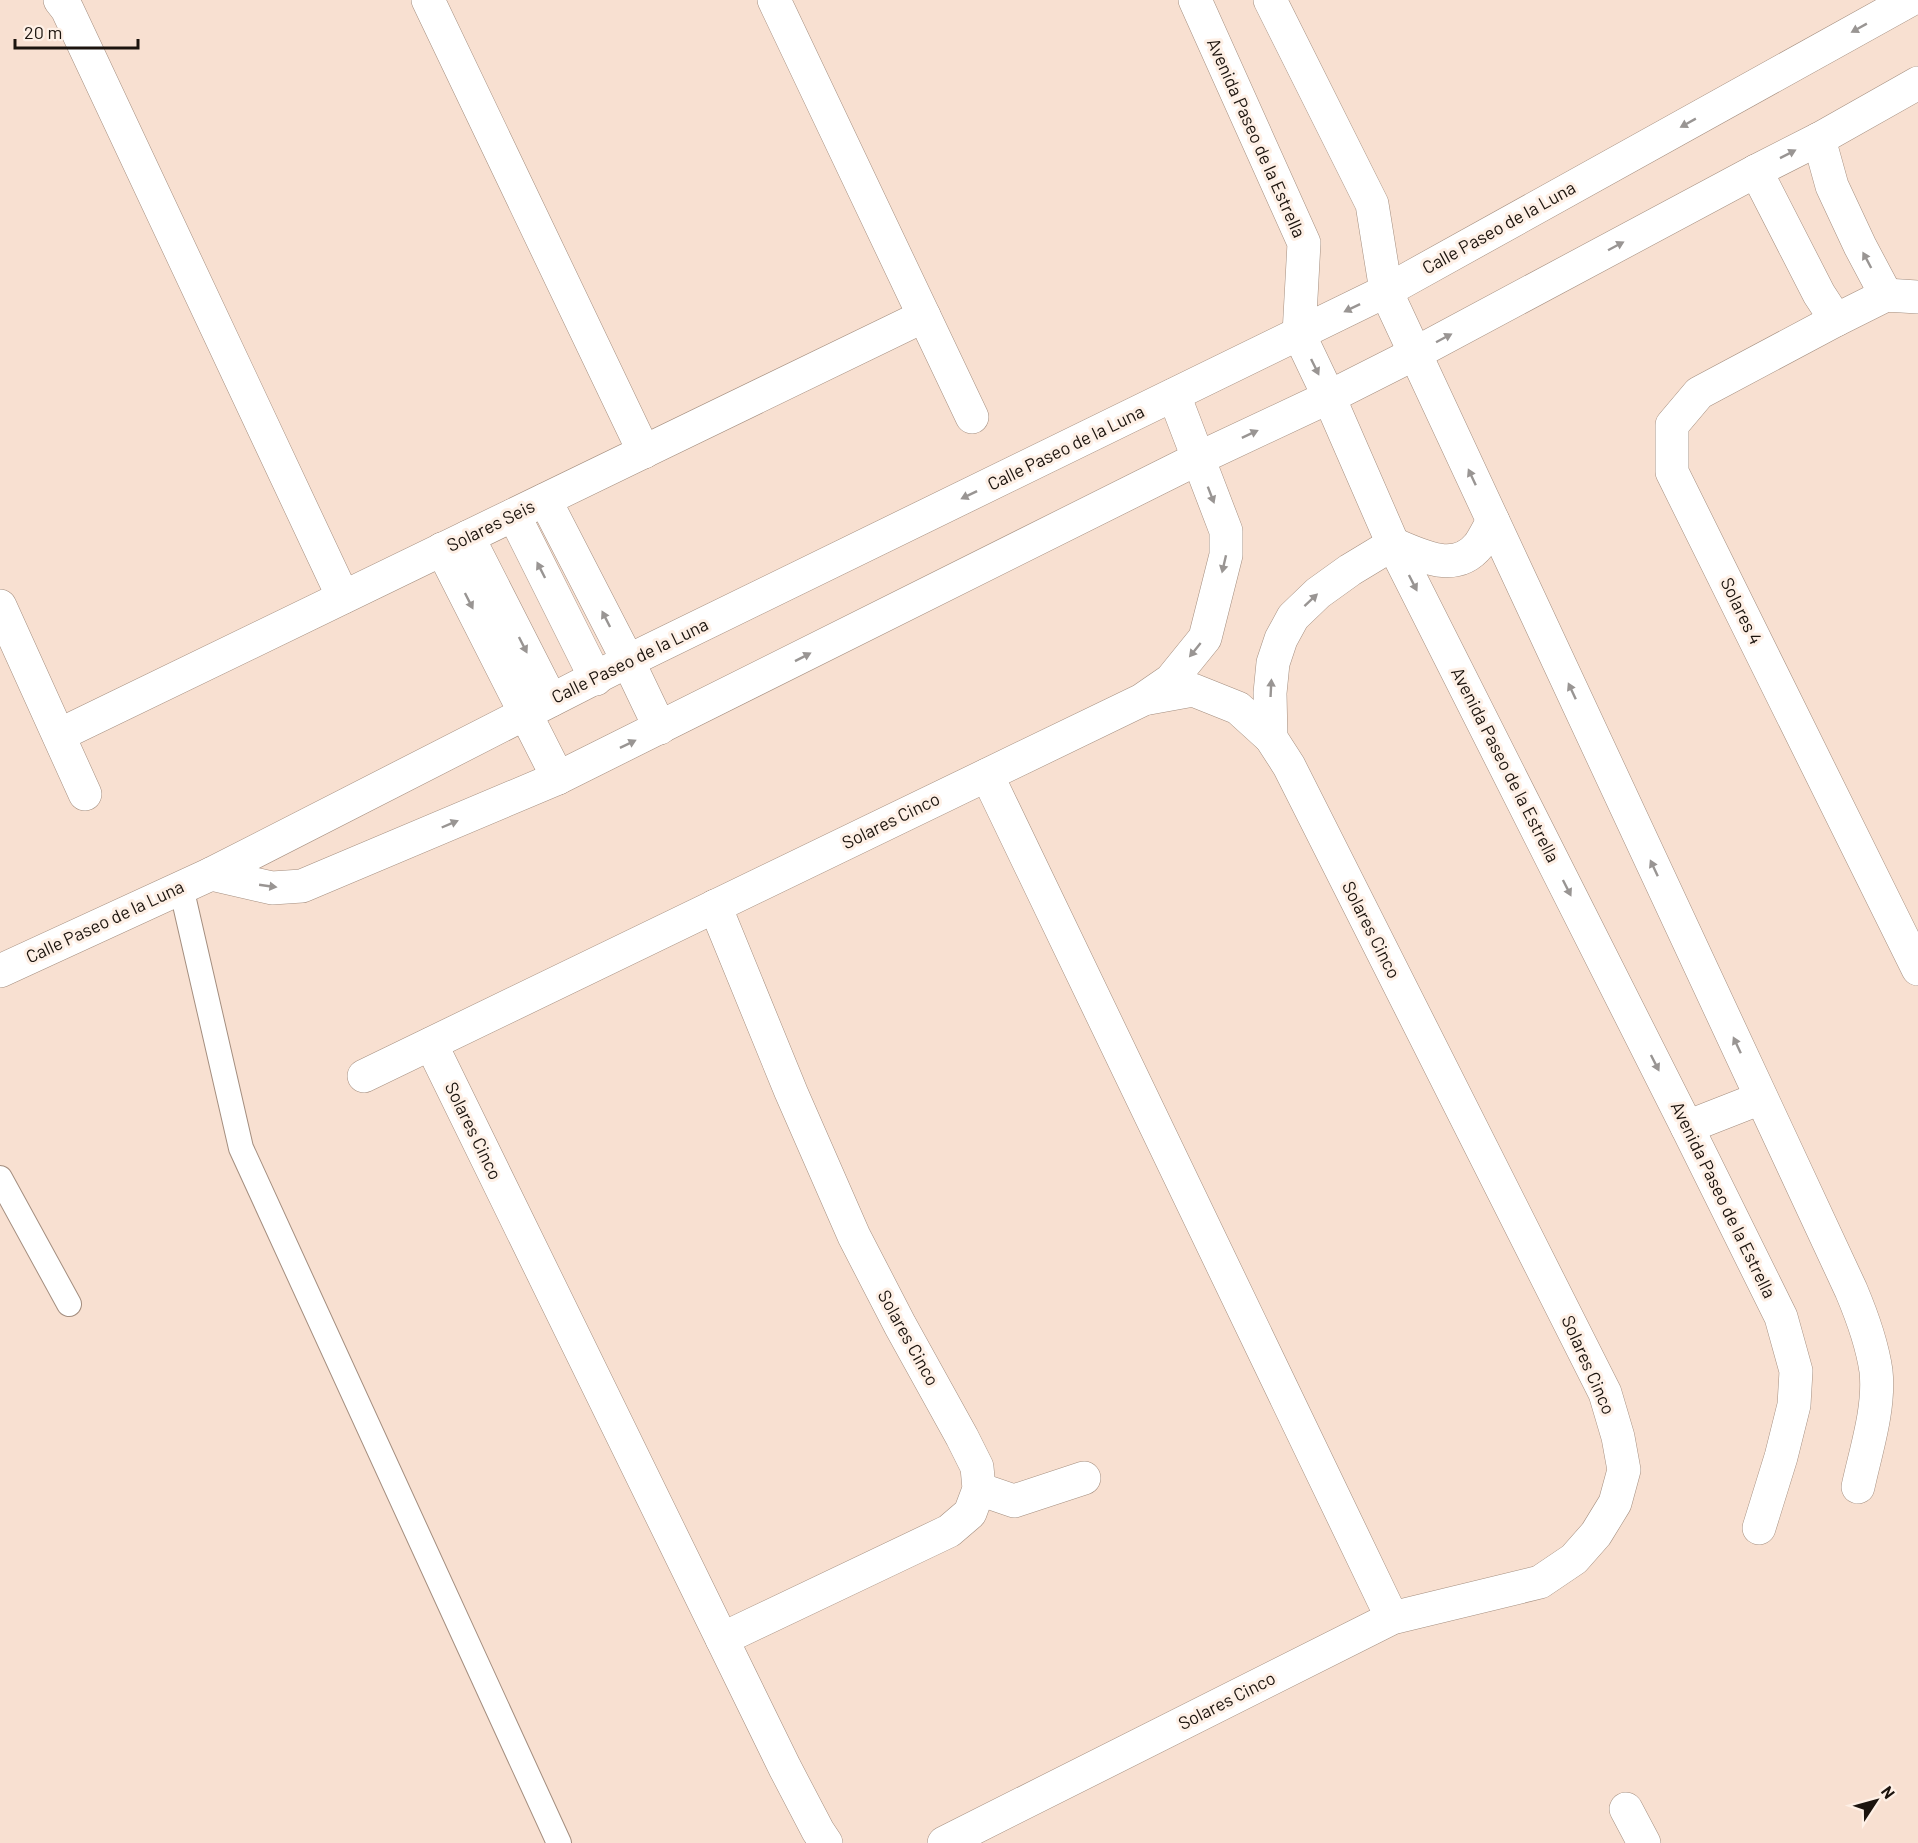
<svg xmlns="http://www.w3.org/2000/svg" width="1918" height="1843" font-family="Barlow,sans-serif">
	<style>
		.lines { fill: none; stroke-linecap: round; stroke-linejoin: round }
		.service-casing { stroke: #a48e7f; stroke-width: 26 }
		.minor-casing { stroke: #a48e7f; stroke-width: 34 }
		.service { stroke: #fff; stroke-width: 24 }
		.minor { stroke: #fff; stroke-width: 33 }
		.oneway { fill: #999593 }
		.labels { text-anchor: middle; stroke-width: 6; stroke-linejoin: round; paint-order: stroke }
		.street-label { font-size: 18px; fill: #1c140e; stroke: #fef0e6 }
	</style>
	<rect width="100%" height="100%" fill="#f8e0d1"/>
	<g class="lines">
		<defs>
			<g id="service">
				<path d="M 181,887 L 241,1148 L 559,1843"/>
				<path d="M 0,1178 L 69,1304"/>
			</g>
			<g id="minor">
				<path d="M 60,0 L 67,9 L 343,597"/>
				<path d="M 428,0 L 644,452"/>
				<path d="M 774,0 L 972,417"/>
				<path d="M 1195,0 L 1304,243 L 1299,334 L 1329,397 L 1393,544 L 1687,1127 L 1781,1317 L 1796,1371 L 1794,1405 L 1781,1457 L 1759,1528"/>
				<path d="M 1270,0 L 1372,204 L 1386,291 L 1851,1290 C 1862,1316 1872,1343 1876,1371 C 1880,1408 1866,1450 1858,1487"/>
				<path d="M 1819,139 L 1832,186 L 1860,246 L 1886,295"/>
				<path d="M 1756,171 L 1819,294 L 1836,320"/>
				<path d="M 1918,297 L 1886,295 L 1836,320 L 1699,393 L 1672,425 L 1672,472 L 1918,969"/>
				<path d="M 545,500 L 628,661 L 660,728"/>
				<path d="M 514,515 L 596,679"/>
				<path d="M 468,537 L 551,700"/>
				<path d="M 442,549 L 558,778"/>
				<path d="M 0,606 L 85,794"/>
				<path d="M 1149,698 L 1193,690 L 1238,708 L 1271,738"/>
				<path d="M 59,735 L 924,316"/>
				<path d="M 987,775 L 1392,1618"/>
				<path d="M 211,874 L 272,888 L 302,886 L 558,778 L 1197,459 L 1329,397 L 1414,354 L 1756,171 L 1819,139 L 1918,83"/>
				<path d="M 715,906 L 791,1092 L 854,1236 L 900,1325 L 962,1437 L 977,1467 L 979,1489 L 970,1513 L 949,1531 L 722,1639"/>
				<path d="M 0,971 L 211,874 L 628,661 L 1386,291 L 1910,0"/>
				<path d="M 431,1044 L 785,1768 L 818,1831 L 826,1843"/>
				<path d="M 364,1076 L 1142,700 L 1171,680 L 1205,638 L 1226,555 L 1226,531 L 1174,395"/>
				<path d="M 1687,1127 L 1761,1098"/>
				<path d="M 979,1489 L 1014,1501 L 1084,1478"/>
				<path d="M 1626,1809 L 1644,1843"/>
				<path d="M 944,1843 L 1392,1618 L 1540,1582 L 1574,1559 L 1596,1534 L 1615,1503 L 1624,1470 L 1618,1437 L 1605,1393 L 1289,766 L 1271,738 L 1270,693 L 1273,663 L 1281,639 L 1293,617 L 1318,593 L 1350,570 L 1393,544 C 1421,555 1455,575 1479,545 C 1484,538 1488,529 1493,521"/>
			</g>
		</defs>
		<use href="#service" class="service-casing"/>
		<use href="#minor" class="minor-casing"/>
		<use href="#service" class="service"/>
		<use href="#minor" class="minor"/>
	</g>
	<defs><path id="oneway-solid" d="M-6-.8H1V-3.2L6.5 0L1 3.2V.8H-6Z" transform="scale(1.5)"/></defs>
	<g class="oneway">
		<use href="#oneway-solid" transform="translate(1859 28) rotate(151)"/>
		<use href="#oneway-solid" transform="translate(1688 123) rotate(151)"/>
		<use href="#oneway-solid" transform="translate(1788 154) rotate(-27)"/>
		<use href="#oneway-solid" transform="translate(1616 246) rotate(-28)"/>
		<use href="#oneway-solid" transform="translate(1867 260) rotate(-118)"/>
		<use href="#oneway-solid" transform="translate(1352 308) rotate(154)"/>
		<use href="#oneway-solid" transform="translate(1444 338) rotate(-28)"/>
		<use href="#oneway-solid" transform="translate(1315 367) rotate(64)"/>
		<use href="#oneway-solid" transform="translate(1250 434) rotate(-25)"/>
		<use href="#oneway-solid" transform="translate(1472 477) rotate(-115)"/>
		<use href="#oneway-solid" transform="translate(969 495) rotate(154)"/>
		<use href="#oneway-solid" transform="translate(1211 495) rotate(69)"/>
		<use href="#oneway-solid" transform="translate(1224 564) rotate(103)"/>
		<use href="#oneway-solid" transform="translate(541 570) rotate(-117)"/>
		<use href="#oneway-solid" transform="translate(1413 583) rotate(63)"/>
		<use href="#oneway-solid" transform="translate(1311 600) rotate(-43)"/>
		<use href="#oneway-solid" transform="translate(469 601) rotate(63)"/>
		<use href="#oneway-solid" transform="translate(606 619) rotate(-117)"/>
		<use href="#oneway-solid" transform="translate(523 645) rotate(63)"/>
		<use href="#oneway-solid" transform="translate(1195 650) rotate(129)"/>
		<use href="#oneway-solid" transform="translate(803 657) rotate(-27)"/>
		<use href="#oneway-solid" transform="translate(1271 688) rotate(-87)"/>
		<use href="#oneway-solid" transform="translate(1572 691) rotate(-115)"/>
		<use href="#oneway-solid" transform="translate(628 744) rotate(-26)"/>
		<use href="#oneway-solid" transform="translate(450 824) rotate(-23)"/>
		<use href="#oneway-solid" transform="translate(1654 868) rotate(-115)"/>
		<use href="#oneway-solid" transform="translate(268 886) rotate(8)"/>
		<use href="#oneway-solid" transform="translate(1567 888) rotate(63)"/>
		<use href="#oneway-solid" transform="translate(1737 1045) rotate(-115)"/>
		<use href="#oneway-solid" transform="translate(1655 1063) rotate(63)"/>
	</g>
	<g class="labels">
		<g class="street-label">
			<text transform="translate(1256 138) rotate(66)" y="6">Avenida Paseo de la Estrella</text>
			<text transform="translate(1499 228) rotate(-29)" y="6">Calle Paseo de la Luna</text>
			<text transform="translate(1066 448) rotate(-26)" y="6">Calle Paseo de la Luna</text>
			<text transform="translate(491 526) rotate(-26)" y="6">Solares Seis</text>
			<text transform="translate(1741 611) rotate(64)" y="6">Solares 4</text>
			<text transform="translate(630 661) rotate(-26)" y="6">Calle Paseo de la Luna</text>
			<text transform="translate(1505 765) rotate(63)" y="6">Avenida Paseo de la Estrella</text>
			<text transform="translate(891 821) rotate(-26)" y="6">Solares Cinco</text>
			<text transform="translate(105 922) rotate(-25)" y="6">Calle Paseo de la Luna</text>
			<text transform="translate(1371 930) rotate(63)" y="6">Solares Cinco</text>
			<text transform="translate(473 1131) rotate(64)" y="6">Solares Cinco</text>
			<text transform="translate(1723 1200) rotate(64)" y="6">Avenida Paseo de la Estrella</text>
			<text transform="translate(908 1338) rotate(61)" y="6">Solares Cinco</text>
			<text transform="translate(1588 1365) rotate(66)" y="6">Solares Cinco</text>
			<text transform="translate(1227 1701) rotate(-27)" y="6">Solares Cinco</text>
		</g>
	</g>
	<g transform="translate(1876 1801) rotate(54)" stroke="#fef0e6" stroke-width="4.5" paint-order="stroke">
	<path d="M0-4.5L10 22L0 15L-10 22Z" fill="#1c140e"/>
	<text y="-9" font-size="16" font-weight="bold" text-anchor="middle" fill="#1c140e">N</text>
	</g>
	<path d="M15 39v9h123v-9" fill="none" stroke="#1c140e" stroke-width="3"/>
	<text x="24" y="39" font-size="18" fill="#1c140e" stroke="#fef0e6" stroke-width="4.5" paint-order="stroke">20 m</text>
</svg>
